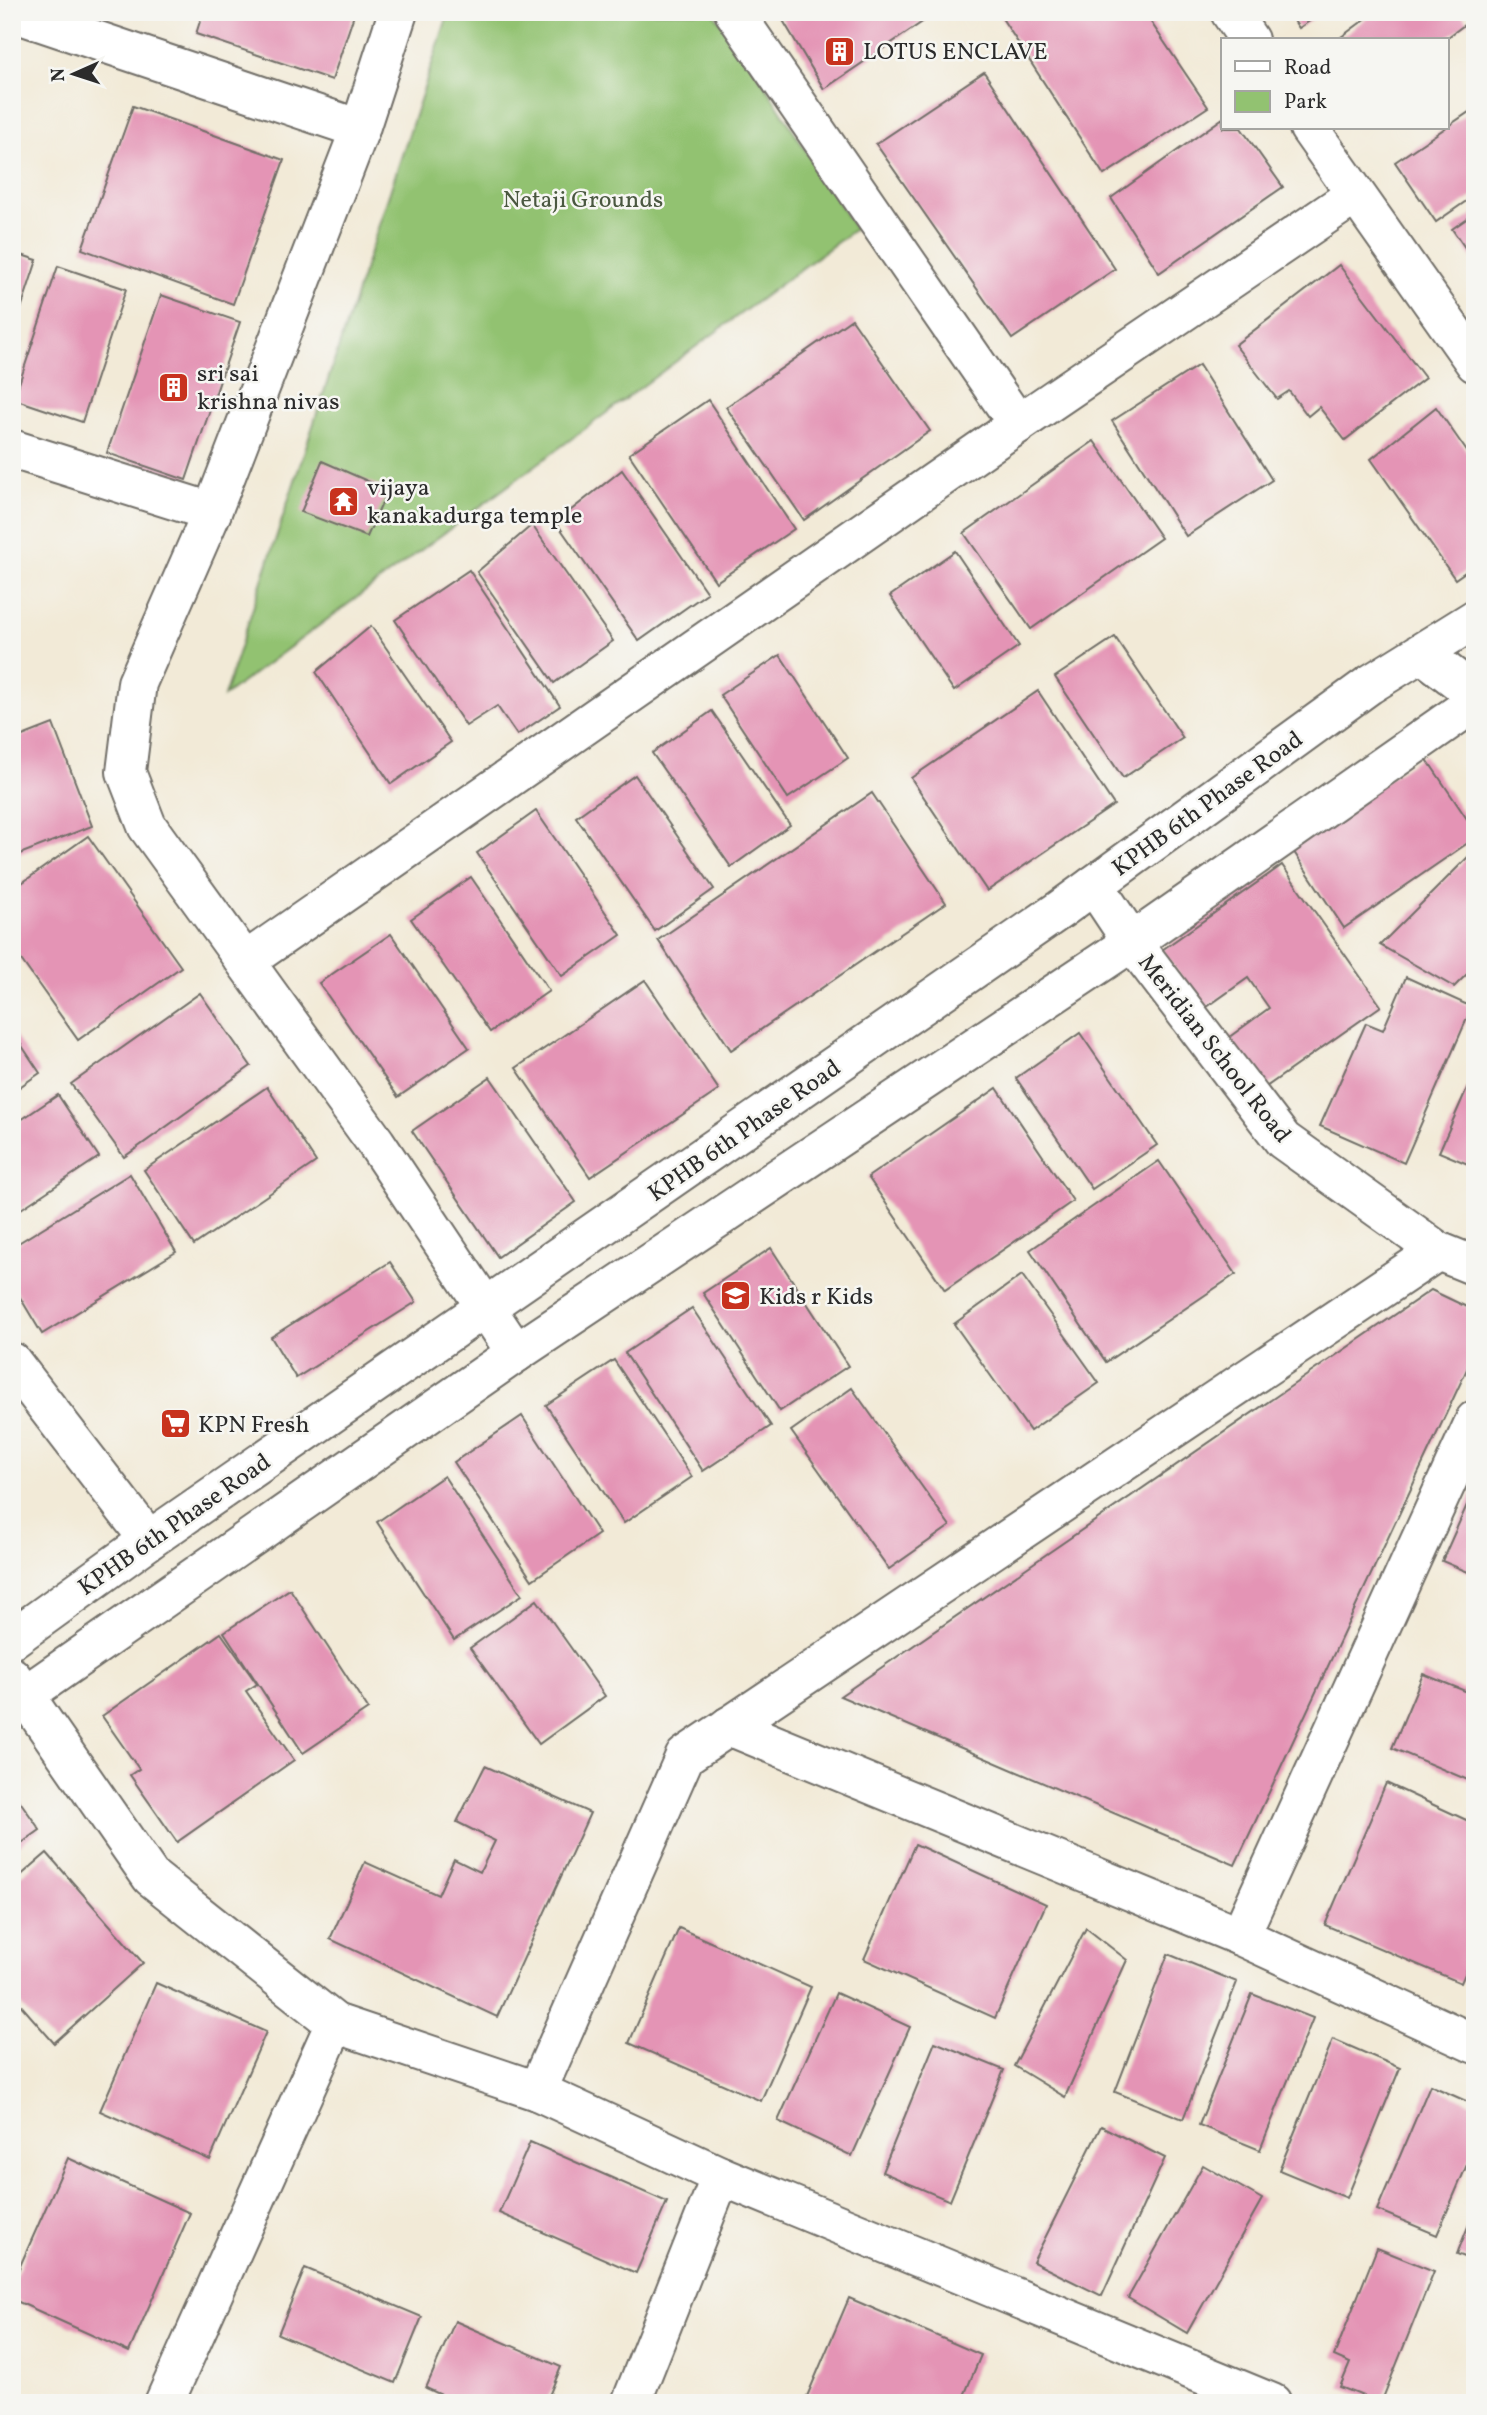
<svg xmlns="http://www.w3.org/2000/svg" width="1487" height="2415" font-family="Vollkorn,serif">
	<style>
		.green { fill: #92c271; stroke: #5e764e; stroke-width: 2 }
		.building { fill: #e494b5 }
		.lines { fill: none; stroke-linecap: round; stroke-linejoin: round }
		.minor-casing { stroke: #716e67; stroke-width: 42 }
		.tertiary-casing { stroke: #716e67; stroke-width: 42 }
		.minor { stroke: #fff; stroke-width: 38 }
		.tertiary { stroke: #fff; stroke-width: 38 }
		.labels { text-anchor: middle; stroke-width: 5; stroke-linejoin: round; paint-order: stroke }
		.poi-label { font-size: 24px; fill: #2b2b2b; stroke: #f6f6f2; text-anchor: start }
		.park-label { font-size: 24px; fill: #4a5840; stroke: #f6f6f2 }
		.street-label { font-size: 24px; fill: #2b2b2b; stroke: #f6f6f2 }
	</style>
	<rect width="100%" height="100%" fill="#f6f6f2"/>
	<filter id="ink" filterUnits="userSpaceOnUse"><feTurbulence type="fractalNoise" baseFrequency=".0143" numOctaves="2"/><feDisplacementMap in="SourceGraphic" scale="14" xChannelSelector="R" yChannelSelector="G"/><feConvolveMatrix kernelMatrix="1 2 1 2 8 2 1 2 1" color-interpolation-filters="sRGB"/></filter>
	<filter id="wash" filterUnits="userSpaceOnUse"><feTurbulence type="fractalNoise" baseFrequency=".00686" numOctaves="4" result="noise"/><feDisplacementMap in="SourceGraphic" scale="28" xChannelSelector="R" yChannelSelector="G"/><feGaussianBlur stdDeviation="1.57" result="paint"/><feColorMatrix in="noise" values="0 0 0 0 0 0 0 0 0 0 0 0 0 0 0 0 0 1.4 0 .05"/><feComposite in="paint" operator="in"/></filter>
	<g filter="url(#wash)">
		<rect width="100%" height="100%" fill="#f2ead7"/>
		<path class="green" d="M 449,12 L 713,12 L 753,66 L 855,229 L 224,696 Z"/>
		<g id="blocks">
			<g class="building">
				<path d="M 203,12 L 355,12 L 332,80 L 196,34 Z"/>
				<path d="M 778,12 L 937,12 L 824,89 Z"/>
				<path d="M 998,12 L 1144,12 L 1208,107 L 1104,175 Z"/>
				<path d="M 1288,12 L 1323,12 L 1299,28 Z"/>
				<path d="M 1375,12 L 1460,12 L 1468,22 L 1444,40 L 1337,40 Z"/>
				<path d="M 984,72 L 1115,269 L 1012,339 L 876,144 Z"/>
				<path d="M 133,106 L 284,160 L 233,304 L 82,249 Z"/>
				<path d="M 1475,108 L 1475,195 L 1436,222 L 1395,162 Z"/>
				<path d="M 1223,118 L 1223,128 L 1241,128 L 1283,187 L 1159,273 L 1111,198 Z"/>
				<path d="M 1475,213 L 1475,262 L 1452,229 Z"/>
				<path d="M 12,252 L 37,260 L 13,333 L 12,333 Z"/>
				<path d="M 1339,265 L 1425,378 L 1345,440 L 1319,407 L 1308,416 L 1289,391 L 1277,399 L 1235,345 Z"/>
				<path d="M 58,266 L 126,289 L 82,422 L 14,399 Z"/>
				<path d="M 161,295 L 240,322 L 186,480 L 107,453 Z"/>
				<path d="M 852,319 L 930,431 L 804,520 L 726,407 Z"/>
				<path d="M 1199,365 L 1272,480 L 1186,536 L 1112,421 Z"/>
				<path d="M 708,400 L 794,529 L 716,582 L 629,454 Z"/>
				<path d="M 1436,407 L 1475,463 L 1475,565 L 1455,579 L 1371,459 Z"/>
				<path d="M 1094,441 L 1161,538 L 1031,629 L 964,533 Z"/>
				<path d="M 322,461 L 388,490 L 367,537 L 301,512 Z"/>
				<path d="M 622,470 L 707,593 L 639,641 L 556,522 Z"/>
				<path d="M 532,525 L 613,641 L 554,683 L 477,572 Z"/>
				<path d="M 955,551 L 1019,646 L 954,691 L 890,596 Z"/>
				<path d="M 469,570 L 560,706 L 517,735 L 497,706 L 466,726 L 395,620 Z"/>
				<path d="M 371,626 L 451,742 L 391,784 L 316,672 Z"/>
				<path d="M 1115,637 L 1183,738 L 1123,778 L 1055,677 Z"/>
				<path d="M 780,655 L 848,758 L 788,798 L 720,695 Z"/>
				<path d="M 1038,691 L 1114,805 L 987,891 L 911,778 Z"/>
				<path d="M 712,711 L 790,825 L 731,867 L 652,753 Z"/>
				<path d="M 53,724 L 92,826 L 12,857 L 12,740 Z"/>
				<path d="M 1424,755 L 1475,831 L 1475,838 L 1344,928 L 1290,846 Z"/>
				<path d="M 635,775 L 714,889 L 655,931 L 576,817 Z"/>
				<path d="M 872,793 L 946,903 L 731,1050 L 658,940 Z"/>
				<path d="M 536,811 L 621,935 L 562,976 L 477,853 Z"/>
				<path d="M 88,836 L 181,967 L 78,1040 L 12,947 L 12,890 Z"/>
				<path d="M 1475,850 L 1475,966 L 1454,987 L 1380,945 Z"/>
				<path d="M 1282,865 L 1381,1006 L 1263,1089 L 1228,1038 L 1269,1008 L 1248,978 L 1204,1009 L 1162,950 Z"/>
				<path d="M 471,877 L 549,991 L 490,1032 L 411,919 Z"/>
				<path d="M 391,934 L 469,1048 L 398,1097 L 319,983 Z"/>
				<path d="M 1406,977 L 1472,1007 L 1404,1163 L 1320,1126 L 1366,1023 L 1383,1030 Z"/>
				<path d="M 645,980 L 719,1090 L 590,1177 L 516,1068 Z"/>
				<path d="M 200,993 L 251,1066 L 124,1157 L 71,1084 Z"/>
				<path d="M 12,1031 L 40,1073 L 12,1092 Z"/>
				<path d="M 1080,1033 L 1157,1145 L 1092,1189 L 1016,1078 Z"/>
				<path d="M 1475,1070 L 1475,1167 L 1439,1152 Z"/>
				<path d="M 490,1077 L 576,1202 L 498,1257 L 412,1131 Z"/>
				<path d="M 267,1087 L 316,1162 L 194,1245 L 144,1170 Z"/>
				<path d="M 997,1088 L 1073,1201 L 945,1290 L 868,1177 Z"/>
				<path d="M 58,1095 L 99,1157 L 12,1215 L 12,1126 Z"/>
				<path d="M 1159,1161 L 1236,1274 L 1106,1362 L 1030,1250 Z"/>
				<path d="M 130,1174 L 176,1252 L 42,1334 L 12,1284 L 12,1247 Z"/>
				<path d="M 771,1248 L 848,1366 L 780,1411 L 703,1293 Z"/>
				<path d="M 390,1262 L 416,1302 L 296,1378 L 271,1337 Z"/>
				<path d="M 1022,1275 L 1099,1383 L 1030,1431 L 954,1324 Z"/>
				<path d="M 1431,1290 L 1475,1311 L 1475,1352 L 1235,1865 L 840,1696 Z"/>
				<path d="M 692,1308 L 771,1426 L 703,1471 L 625,1353 Z"/>
				<path d="M 614,1360 L 692,1477 L 624,1523 L 546,1405 Z"/>
				<path d="M 852,1388 L 950,1526 L 889,1569 L 791,1431 Z"/>
				<path d="M 522,1416 L 599,1534 L 532,1580 L 454,1462 Z"/>
				<path d="M 444,1476 L 522,1595 L 454,1640 L 377,1522 Z"/>
				<path d="M 1475,1487 L 1475,1575 L 1442,1561 Z"/>
				<path d="M 290,1589 L 368,1709 L 303,1753 L 224,1632 Z"/>
				<path d="M 537,1600 L 605,1696 L 539,1744 L 470,1648 Z"/>
				<path d="M 221,1633 L 257,1684 L 246,1691 L 294,1760 L 177,1842 L 130,1775 L 139,1769 L 102,1716 Z"/>
				<path d="M 1423,1674 L 1475,1695 L 1475,1783 L 1392,1748 Z"/>
				<path d="M 485,1766 L 590,1813 L 497,2017 L 330,1939 L 365,1862 L 438,1895 L 454,1859 L 480,1872 L 495,1841 L 457,1822 Z"/>
				<path d="M 1386,1783 L 1475,1824 L 1475,1951 L 1461,1983 L 1325,1925 Z"/>
				<path d="M 12,1790 L 40,1830 L 12,1850 Z"/>
				<path d="M 915,1844 L 1046,1904 L 995,2018 L 864,1959 Z"/>
				<path d="M 47,1853 L 143,1963 L 54,2043 L 12,1995 L 12,1883 Z"/>
				<path d="M 679,1928 L 811,1987 L 761,2101 L 629,2043 Z"/>
				<path d="M 1086,1928 L 1127,1960 L 1065,2097 L 1014,2066 Z"/>
				<path d="M 1168,1954 L 1237,1982 L 1183,2119 L 1115,2092 Z"/>
				<path d="M 156,1983 L 266,2032 L 210,2160 L 100,2111 Z"/>
				<path d="M 836,1993 L 910,2027 L 852,2156 L 778,2121 Z"/>
				<path d="M 1252,1994 L 1313,2018 L 1260,2150 L 1199,2125 Z"/>
				<path d="M 1333,2039 L 1400,2068 L 1347,2198 L 1279,2170 Z"/>
				<path d="M 935,2042 L 1004,2070 L 950,2201 L 882,2172 Z"/>
				<path d="M 1430,2085 L 1475,2105 L 1475,2146 L 1437,2235 L 1377,2210 Z"/>
				<path d="M 1101,2126 L 1165,2158 L 1102,2296 L 1033,2262 Z"/>
				<path d="M 530,2142 L 667,2202 L 636,2273 L 499,2213 Z"/>
				<path d="M 68,2158 L 190,2213 L 129,2352 L 12,2299 L 12,2284 Z"/>
				<path d="M 1203,2165 L 1262,2199 L 1187,2333 L 1128,2298 Z"/>
				<path d="M 1475,2209 L 1475,2261 L 1457,2254 Z"/>
				<path d="M 1377,2248 L 1434,2271 L 1381,2403 L 1340,2387 L 1350,2363 L 1334,2356 Z"/>
				<path d="M 305,2268 L 422,2317 L 395,2383 L 278,2334 Z"/>
				<path d="M 849,2298 L 981,2355 L 961,2403 L 805,2401 Z"/>
				<path d="M 455,2321 L 561,2367 L 546,2403 L 459,2403 L 426,2388 Z"/>
			</g>
		</g>
	</g>
	<g filter="url(#ink)">
		<use href="#blocks" fill-opacity="0" stroke="#716e67" stroke-width="2"/>
		<g class="lines">
			<defs>
				<g id="minor">
					<path d="M 12,12 L 360,129"/>
					<path d="M 398,12 L 360,129 L 212,512 L 137,683 L 126,772 L 147,826 L 376,1143 L 516,1353"/>
					<path d="M 734,12 L 1018,424"/>
					<path d="M 1230,12 L 1249,40"/>
					<path d="M 1309,128 L 1475,363"/>
					<path d="M 12,449 L 212,512"/>
					<path d="M 1423,654 L 1475,694"/>
					<path d="M 1094,885 L 1132,942 L 1283,1140 L 1438,1251 L 1475,1266"/>
					<path d="M 246,961 L 1018,424 L 1355,195"/>
					<path d="M 12,1362 L 149,1540"/>
					<path d="M 12,1677 L 151,1877 L 335,2023 L 537,2091 L 721,2176"/>
					<path d="M 729,1726 L 1240,1936 L 1475,1420"/>
					<path d="M 1240,1936 L 1475,2044"/>
					<path d="M 537,2091 L 685,1756 L 1438,1251"/>
					<path d="M 164,2403 L 335,2023"/>
					<path d="M 631,2403 L 721,2176 L 1272,2403"/>
				</g>
				<g id="tertiary">
					<path d="M 12,1639 L 149,1540 L 1061,909 L 1369,685 L 1475,619"/>
					<path d="M 12,1704 L 516,1353 L 1132,942 L 1475,702"/>
				</g>
			</defs>
			<use href="#minor" class="minor-casing"/>
			<use href="#tertiary" class="tertiary-casing"/>
			<use href="#minor" class="minor"/>
			<use href="#tertiary" class="tertiary"/>
		</g>
	</g>
	<defs>
		<symbol id="building-square" viewBox="-11 -11 22 22"><rect x="-9" y="-9" width="18" height="18" rx="4" fill="#c8321e" stroke="#f6f6f2"/><path d="M-4-6H4V6H1V3H-1V6H-4ZM-2.5-4.3h1.7v1.8h-1.7ZM.8-4.3h1.7v1.8H.8ZM-2.5-1h1.7V.8h-1.7ZM.8-1h1.7V.8H.8Z" fill="#fff"/></symbol>
		<symbol id="temple-square" viewBox="-11 -11 22 22"><rect x="-9" y="-9" width="18" height="18" rx="4" fill="#c8321e" stroke="#f6f6f2"/><path d="M0-6L5-2H3V0L6.5 2.5H4V6H1.5V3h-3V6H-4V2.5H-6.5L-3 0V-2H-5Z" fill="#fff"/></symbol>
		<symbol id="school-square" viewBox="-11 -11 22 22"><rect x="-9" y="-9" width="18" height="18" rx="4" fill="#c8321e" stroke="#f6f6f2"/><path d="M0-5L7-2L0 1L-7-2ZM-4 1L0 2.5L4 1V4Q0 6-4 4Z" fill="#fff"/></symbol>
		<symbol id="supermarket-square" viewBox="-11 -11 22 22"><rect x="-9" y="-9" width="18" height="18" rx="4" fill="#c8321e" stroke="#f6f6f2"/><path d="M-6-5.5h2.5l.6 2H6L4.5 2H-2.5L-4.4-4H-6ZM-1.5 3.2a1.3 1.3 0 1 0 .1 0ZM3 3.2a1.3 1.3 0 1 0 .1 0Z" fill="#fff"/></symbol>
	</defs>
	<g fill-rule="evenodd">
		<use href="#building-square" x="822" y="34" width="35" height="35"/>
		<use href="#building-square" x="156" y="370" width="35" height="35"/>
		<use href="#temple-square" x="326" y="484" width="35" height="35"/>
		<use href="#school-square" x="718" y="1278" width="35" height="35"/>
		<use href="#supermarket-square" x="158" y="1406" width="35" height="35"/>
	</g>
	<g class="labels">
		<g class="poi-label">
			<text x="863" y="59">LOTUS ENCLAVE</text>
			<text x="197" y="381">sri sai<tspan x="197" dy="28">krishna nivas</tspan></text>
			<text x="367" y="495">vijaya<tspan x="367" dy="28">kanakadurga temple</tspan></text>
			<text x="759" y="1304">Kids r Kids</text>
			<text x="198" y="1432">KPN Fresh</text>
		</g>
		<g class="park-label">
			<text x="583" y="207">Netaji Grounds</text>
		</g>
		<g class="street-label">
			<text transform="translate(1207 803) rotate(-36)" y="8">KPHB 6th Phase Road</text>
			<text transform="translate(1215 1048) rotate(52)" y="8">Meridian School Road</text>
			<text transform="translate(744 1130) rotate(-35)" y="8">KPHB 6th Phase Road</text>
			<text transform="translate(174 1524) rotate(-35)" y="8">KPHB 6th Phase Road</text>
		</g>
	</g>
	<rect width="1487" height="2415" fill="none" stroke="#f6f6f2" stroke-width="42"/>
	<rect x="1221" y="38" width="228" height="91" fill="#f6f6f2" stroke="#a5a5a2" stroke-width="2"/>
	<rect x="1235" y="61" width="35" height="10" fill="#ffffff" stroke="#a5a5a2" stroke-width="2"/>
	<text x="1284" y="74" font-size="21" fill="#2b2b2b">Road</text>
	<rect x="1235" y="91" width="35" height="21" fill="#92c271" stroke="#a5a5a2" stroke-width="2"/>
	<text x="1284" y="108" font-size="21" fill="#2b2b2b">Park</text>
	<g transform="translate(74 74) rotate(267)" stroke="#f6f6f2" stroke-width="5" paint-order="stroke">
	<path d="M0-5L12 26L0 18L-12 26Z" fill="#2b2b2b"/>
	<text y="-10" font-size="19" font-weight="bold" text-anchor="middle" fill="#2b2b2b">N</text>
	</g>
</svg>
